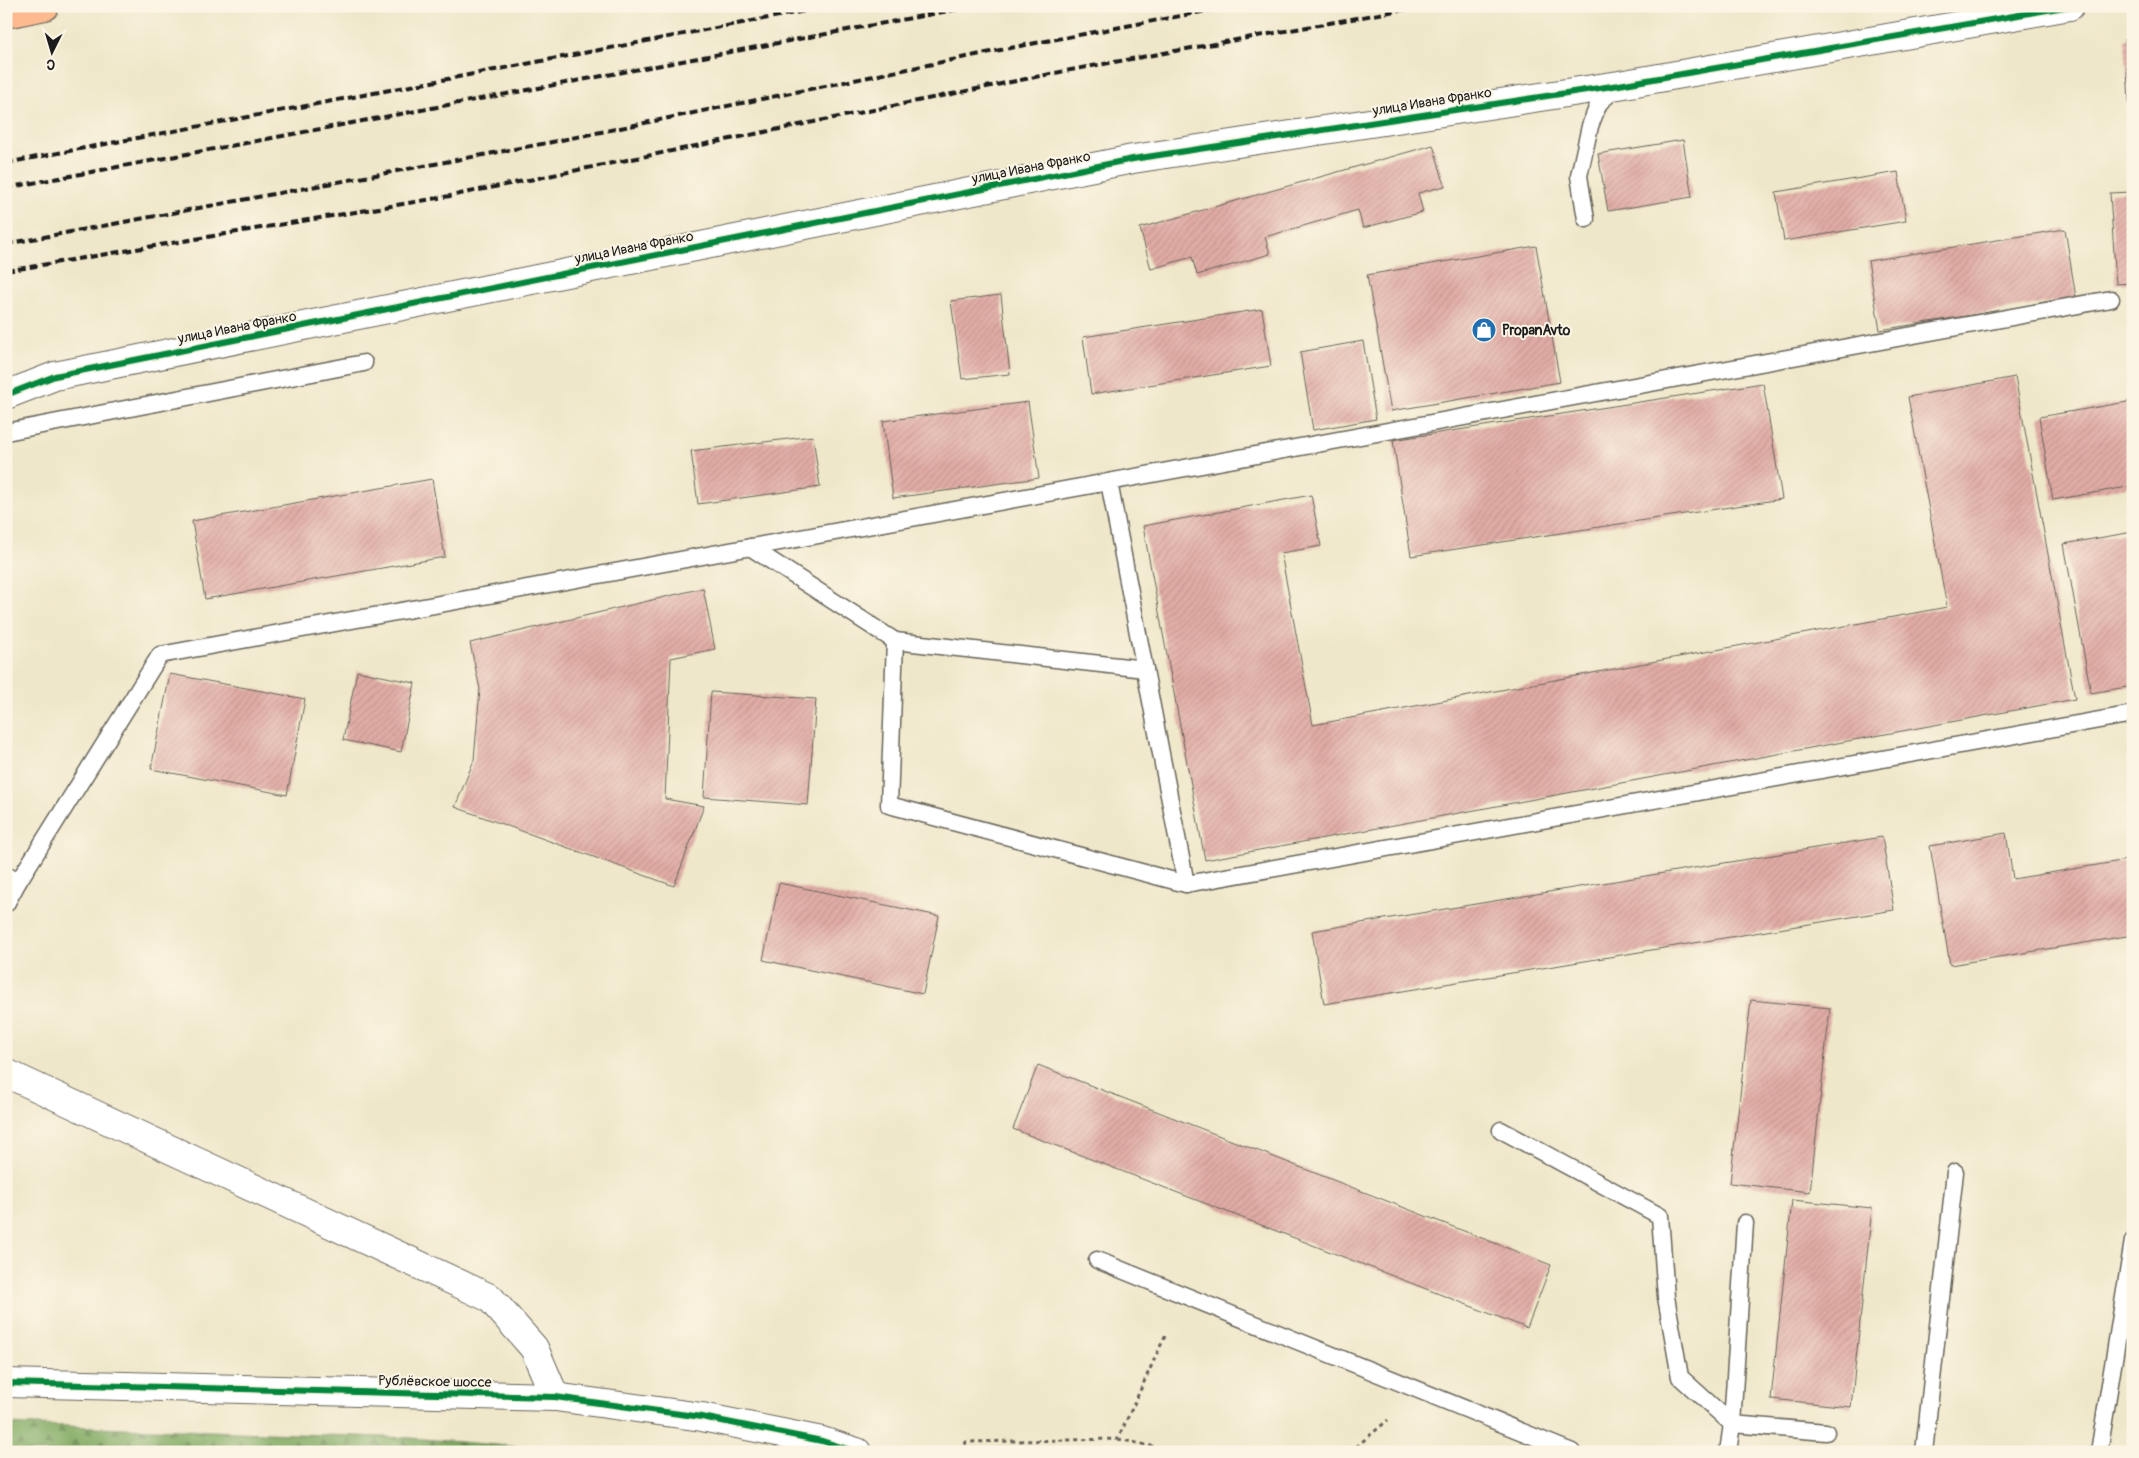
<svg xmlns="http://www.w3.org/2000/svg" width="2139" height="1458" font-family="Pangolin,sans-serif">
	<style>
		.forest { fill: url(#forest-firs); stroke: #4e633f }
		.building { fill: url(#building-hatch) }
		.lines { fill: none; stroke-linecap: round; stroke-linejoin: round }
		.service-casing { stroke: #666359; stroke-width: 19 }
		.minor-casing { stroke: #666359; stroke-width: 30 }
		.tertiary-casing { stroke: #666359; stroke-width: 30 }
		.primary-casing { stroke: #666359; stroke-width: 30 }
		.path { stroke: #666359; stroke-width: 3; stroke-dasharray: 4 4; stroke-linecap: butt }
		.service { stroke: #fff; stroke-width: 16 }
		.minor { stroke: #fff; stroke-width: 28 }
		.tertiary { stroke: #fff; stroke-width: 28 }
		.primary { stroke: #fcba8e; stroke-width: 28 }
		.rail { stroke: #1c1c1c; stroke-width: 4; stroke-dasharray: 8 4; stroke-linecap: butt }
		.cycleway-casing { stroke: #fcf5e5; stroke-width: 9 }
		.cycleway { stroke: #00873e; stroke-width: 6 }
		.labels { text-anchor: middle; stroke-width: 4; stroke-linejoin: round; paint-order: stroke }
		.street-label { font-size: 14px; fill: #1c1c1c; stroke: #fcf5e5 }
		.poi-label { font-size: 14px; font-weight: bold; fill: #1c1c1c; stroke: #fcf5e5; text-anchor: start }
	</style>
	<defs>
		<pattern id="forest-firs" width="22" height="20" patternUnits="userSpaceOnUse" patternTransform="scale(1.25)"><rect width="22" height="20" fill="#80aa62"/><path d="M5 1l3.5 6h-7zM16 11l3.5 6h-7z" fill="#688a50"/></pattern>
		<pattern id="building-hatch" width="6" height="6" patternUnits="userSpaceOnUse" patternTransform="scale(1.25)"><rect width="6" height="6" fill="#e1aca5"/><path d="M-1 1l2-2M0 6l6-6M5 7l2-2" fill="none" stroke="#c0938d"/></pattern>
	</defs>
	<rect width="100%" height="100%" fill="#fcf5e5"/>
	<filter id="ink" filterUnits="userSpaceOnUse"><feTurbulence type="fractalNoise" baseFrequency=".02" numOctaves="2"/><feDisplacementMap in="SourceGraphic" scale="10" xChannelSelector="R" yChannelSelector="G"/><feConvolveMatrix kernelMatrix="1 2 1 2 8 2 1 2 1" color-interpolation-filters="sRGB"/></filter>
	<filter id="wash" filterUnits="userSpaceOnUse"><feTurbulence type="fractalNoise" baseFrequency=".0096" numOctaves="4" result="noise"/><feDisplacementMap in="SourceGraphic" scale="20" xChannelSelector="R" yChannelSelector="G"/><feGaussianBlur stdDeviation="1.12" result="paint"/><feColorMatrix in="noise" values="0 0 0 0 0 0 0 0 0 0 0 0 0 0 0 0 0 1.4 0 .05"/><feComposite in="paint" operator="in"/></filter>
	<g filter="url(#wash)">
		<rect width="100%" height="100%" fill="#efe7c9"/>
		<path class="forest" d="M 6,1424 L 410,1438 L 583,1452 L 6,1452 Z"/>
		<g id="blocks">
			<g class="building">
				<path d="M 2125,39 L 2133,39 L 2133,132 L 2131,132 Z"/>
				<path d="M 1683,140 L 1692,197 L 1608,211 L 1598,154 Z"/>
				<path d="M 1433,145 L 1445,186 L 1418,193 L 1423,212 L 1363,228 L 1358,210 L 1265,237 L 1270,254 L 1197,275 L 1192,257 L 1151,269 L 1140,228 Z"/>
				<path d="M 1898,172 L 1906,221 L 1784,241 L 1776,192 Z"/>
				<path d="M 2133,192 L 2133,283 L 2116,284 L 2110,193 Z"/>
				<path d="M 2065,229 L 2076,298 L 1880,330 L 1868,261 Z"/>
				<path d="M 1536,246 L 1560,382 L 1391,411 L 1367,275 Z"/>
				<path d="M 1001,295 L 1010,374 L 962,379 L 951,301 Z"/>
				<path d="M 1262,309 L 1271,366 L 1091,394 L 1083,337 Z"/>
				<path d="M 1363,341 L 1376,419 L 1313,430 L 1300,352 Z"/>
				<path d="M 2015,377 L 2075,699 L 1205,860 L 1143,526 L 1311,495 L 1321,546 L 1281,553 L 1313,725 L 1947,607 L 1908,397 Z"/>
				<path d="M 1763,383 L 1782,499 L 1411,556 L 1393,440 Z"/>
				<path d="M 2133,401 L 2133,486 L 2053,500 L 2039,417 Z"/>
				<path d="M 1028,402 L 1039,478 L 893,498 L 883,421 Z"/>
				<path d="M 813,436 L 820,487 L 698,504 L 691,451 Z"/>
				<path d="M 432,479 L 445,557 L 205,599 L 192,521 Z"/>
				<path d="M 2133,532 L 2133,686 L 2091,693 L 2064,544 Z"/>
				<path d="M 703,588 L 715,649 L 671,658 L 665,799 L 704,806 L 674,886 L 455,807 L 474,760 L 480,689 L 470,643 Z"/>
				<path d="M 357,671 L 415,683 L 401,752 L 343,740 Z"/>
				<path d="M 170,674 L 305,699 L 287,795 L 151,769 Z"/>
				<path d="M 711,692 L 816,699 L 808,805 L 704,797 Z"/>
				<path d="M 2006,833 L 2013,879 L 2133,859 L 2133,935 L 1950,965 L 1930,846 Z"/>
				<path d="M 1882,837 L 1894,910 L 1324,1004 L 1312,931 Z"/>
				<path d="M 779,883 L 939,916 L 923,994 L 763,960 Z"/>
				<path d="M 1751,1000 L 1830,1008 L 1810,1192 L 1730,1183 Z"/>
				<path d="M 1038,1065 L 1551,1265 L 1527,1328 L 1013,1129 Z"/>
				<path d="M 1792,1200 L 1872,1208 L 1851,1407 L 1771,1399 Z"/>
			</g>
		</g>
	</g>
	<g filter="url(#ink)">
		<use href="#blocks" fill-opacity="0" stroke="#666359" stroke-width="1"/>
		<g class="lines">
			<defs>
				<g id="service">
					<path d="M 1586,219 L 1579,176 L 1590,126 L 1599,103 L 1616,88"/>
					<path d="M 6,432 L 364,363"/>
					<path d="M 750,547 L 895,641 L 889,805 L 1186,884 L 1109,482"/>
					<path d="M 895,641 L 1145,669"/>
					<path d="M 6,875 L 18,882 L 6,904"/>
					<path d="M 18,882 L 160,655 L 2111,299"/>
					<path d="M 1186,884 L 2133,714"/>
					<path d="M 1501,1130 L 1660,1216 L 1666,1297 L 1680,1377 L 1732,1424 L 1728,1452"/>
					<path d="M 1745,1223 L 1732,1424 L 1826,1432"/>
					<path d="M 1097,1260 L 1572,1452"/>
					<path d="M 1924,1452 L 1955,1172"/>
					<path d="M 2099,1452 L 2133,1241"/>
				</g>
				<g id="minor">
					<path d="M 6,395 L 55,376 L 1133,159 L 1619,85 L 2070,6"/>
					<path d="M 6,1073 L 490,1298 L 534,1348 L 555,1397"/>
				</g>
				<path id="tertiary" d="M 6,1383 L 555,1397 L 702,1417 L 822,1441 L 857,1452"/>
				<path id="primary" d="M 6,14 L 45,6"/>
			</defs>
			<use href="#service" class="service-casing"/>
			<use href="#minor" class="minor-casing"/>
			<use href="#tertiary" class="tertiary-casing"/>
			<use href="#primary" class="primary-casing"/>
			<g class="path">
				<path d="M 1118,1439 L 1180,1452"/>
				<path d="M 962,1452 L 966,1442 L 1118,1439 L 1165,1336"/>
				<path d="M 1350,1452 L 1388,1420"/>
			</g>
			<use href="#service" class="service"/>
			<use href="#minor" class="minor"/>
			<use href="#tertiary" class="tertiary"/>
			<use href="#primary" class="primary"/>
			<g class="rail">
				<path d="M 6,163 L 831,6"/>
				<path d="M 6,188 L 975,6"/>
				<path d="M 6,244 L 547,143 L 1020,46 L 1233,6"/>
				<path d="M 6,271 L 450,196 L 1065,71 L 1423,6"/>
			</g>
			<defs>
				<g id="cycleway">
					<path d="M 6,395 L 55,376 L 1133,159 L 1619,85 L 2070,6"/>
					<path d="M 6,1383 L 555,1397 L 702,1417 L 822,1441 L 857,1452"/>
				</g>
			</defs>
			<use href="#cycleway" class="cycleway-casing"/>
			<use href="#cycleway" class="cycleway"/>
		</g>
	</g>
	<defs>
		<symbol id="shop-disc" viewBox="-11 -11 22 22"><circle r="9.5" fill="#1f6fb2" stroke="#fcf5e5"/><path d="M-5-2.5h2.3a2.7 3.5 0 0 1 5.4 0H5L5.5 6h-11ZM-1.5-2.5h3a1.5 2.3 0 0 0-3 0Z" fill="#fff"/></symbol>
	</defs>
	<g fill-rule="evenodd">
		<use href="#shop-disc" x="1470" y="316" width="28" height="28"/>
	</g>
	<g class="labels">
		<g class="street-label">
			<text transform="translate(1432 101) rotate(-9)" y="5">улица Ивана Франко</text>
			<text transform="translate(1031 167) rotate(-11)" y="5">улица Ивана Франко</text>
			<text transform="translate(634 247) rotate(-11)" y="5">улица Ивана Франко</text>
			<text transform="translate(237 327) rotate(-11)" y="5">улица Ивана Франко</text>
			<text transform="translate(435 1381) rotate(1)" y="5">Рублёвское шоссе</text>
		</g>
		<g class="poi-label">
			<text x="1502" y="335">PropanAvto</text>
		</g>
	</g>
	<rect width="2139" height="1458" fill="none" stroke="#fcf5e5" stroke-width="25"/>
	<g transform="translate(52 52) rotate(185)" stroke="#fcf5e5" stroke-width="4" paint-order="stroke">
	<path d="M0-4L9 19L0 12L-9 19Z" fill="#1c1c1c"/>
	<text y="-8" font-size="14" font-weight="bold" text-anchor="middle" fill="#1c1c1c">С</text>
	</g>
</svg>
